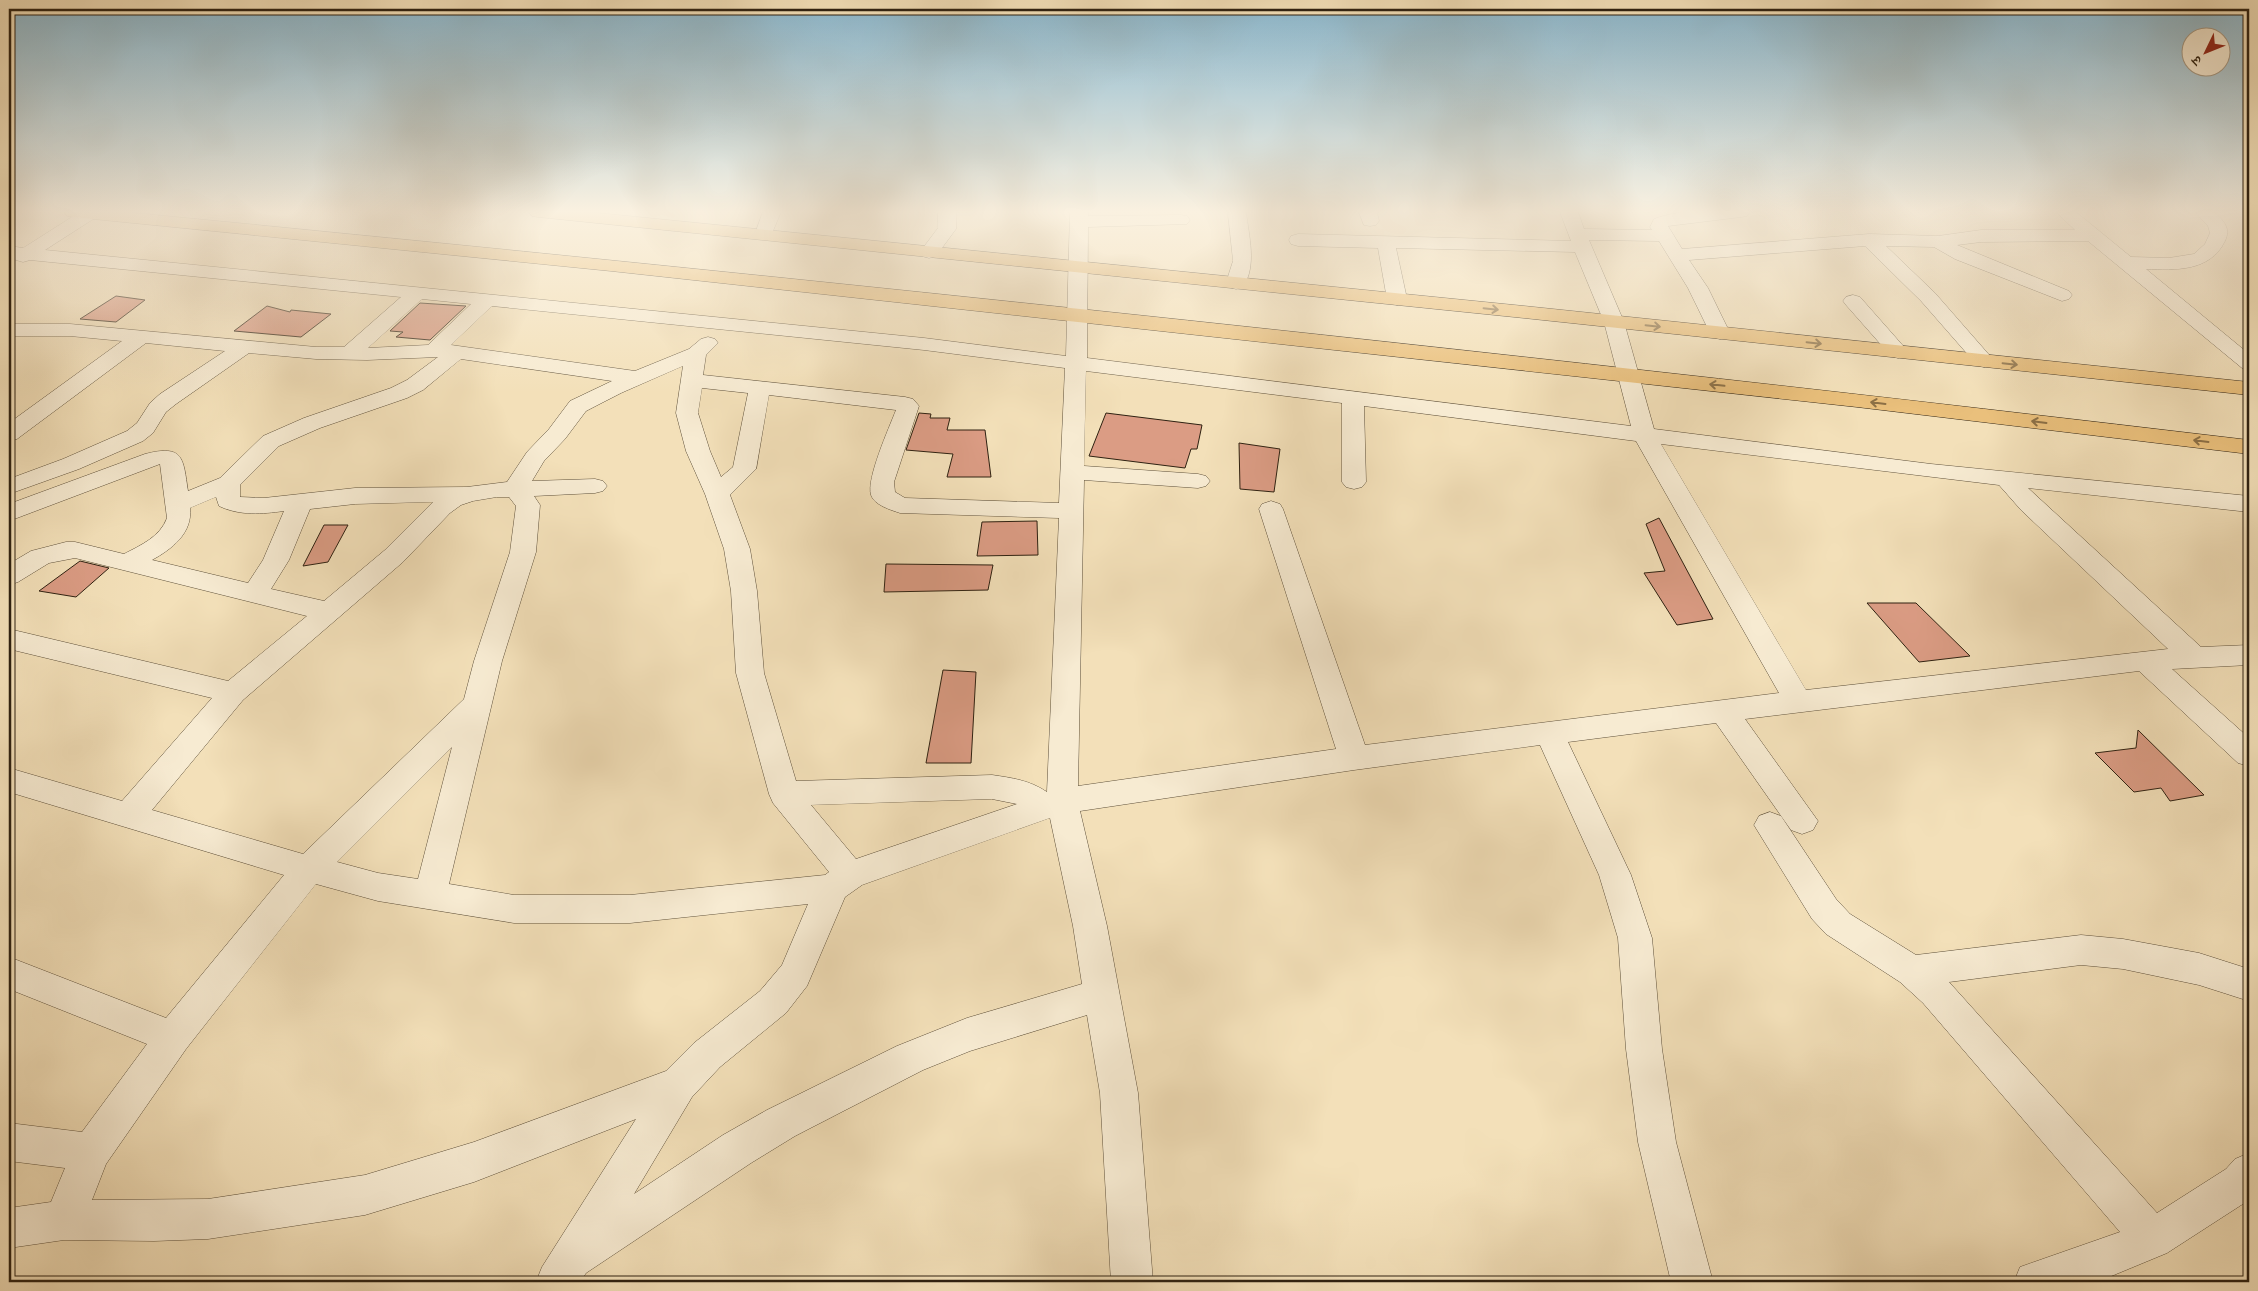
<svg xmlns="http://www.w3.org/2000/svg" width="2258" height="1291" font-family="'EB Garamond','Noto Serif Devanagari',serif">
	<style>
		.building { fill: #db9c84; stroke: #2e2111 }
		.lines { fill: none; stroke-linecap: round; stroke-linejoin: round }
		.minor-casing { stroke: #5f513b; stroke-width: 1 }
		.major-casing { stroke: #2e2111; stroke-width: 1 }
		.minor { fill: #f7ebd2; fill-rule: evenodd }
		.major { fill: #eac07c; fill-rule: evenodd }
		.oneway { stroke: #8c7046 }
	</style>
	<rect width="100%" height="100%" fill="#f3e0b9"/>
	<filter id="stains"><feTurbulence type="fractalNoise" baseFrequency=".004" numOctaves="4"/><feColorMatrix values="0 0 0 0 .2 0 0 0 0 .09 0 0 0 0 .02 0 0 0 .5 -.17"/></filter>
	<radialGradient id="worn" r=".72"><stop offset=".6" stop-color="#630" stop-opacity="0"/><stop offset="1" stop-color="#630" stop-opacity=".3"/></radialGradient>
	<g class="building">
		<path d="M 116,296 L 145,300 L 116,322 L 80,319 Z"/>
		<path d="M 420,303 L 466,306 L 430,340 L 396,337 L 403,332 L 390,331 Z"/>
		<path d="M 267,306 L 290,312 L 291,310 L 331,314 L 301,337 L 234,331 Z"/>
		<path d="M 919,413 L 931,414 L 930,418 L 950,418 L 947,430 L 985,430 L 991,477 L 947,477 L 953,454 L 906,450 Z"/>
		<path d="M 1106,413 L 1202,425 L 1197,449 L 1191,449 L 1185,468 L 1089,456 Z"/>
		<path d="M 1239,443 L 1280,449 L 1274,492 L 1240,489 Z"/>
		<path d="M 1659,518 L 1713,619 L 1677,625 L 1644,573 L 1665,571 L 1646,524 Z"/>
		<path d="M 1037,521 L 1038,555 L 977,556 L 982,522 Z"/>
		<path d="M 324,525 L 348,525 L 328,562 L 303,566 Z"/>
		<path d="M 80,561 L 109,568 L 76,597 L 39,591 Z"/>
		<path d="M 886,564 L 993,565 L 988,590 L 884,592 Z"/>
		<path d="M 1867,603 L 1916,603 L 1970,656 L 1919,662 Z"/>
		<path d="M 943,670 L 976,672 L 971,763 L 926,763 Z"/>
		<path d="M 2138,730 L 2204,795 L 2170,801 L 2161,788 L 2134,792 L 2095,753 L 2136,748 Z"/>
	</g>
	<g class="lines">
		<defs>
			<g id="minor">
				<path d="M 80,212 L 101,212 L 98,216 L 45,250 L 924,338 L 1066,356 L 1070,212 L 1088,212 L 1088,216 L 1181,215 L 1187,216 L 1190,220 L 1187,224 L 1088,227 L 1087,358 L 1631,426 L 1604,322 L 1575,252 L 1396,248 L 1407,299 L 1404,303 L 1397,305 L 1390,303 L 1387,299 L 1378,248 L 1298,246 L 1291,244 L 1289,240 L 1291,236 L 1298,234 L 1571,241 L 1560,212 L 1578,212 L 1584,229 L 1652,230 L 1650,227 L 1654,219 C 1683,208 1720,210 1750,212 L 1747,216 L 1741,217 L 1668,226 L 1682,249 L 1869,234 L 1938,236 L 1981,230 L 2075,230 L 2056,212 L 2076,212 L 2131,257 L 2169,258 L 2194,254 L 2205,244 L 2210,233 L 2208,226 L 2195,212 L 2214,212 C 2224,221 2231,228 2225,241 C 2210,272 2175,270 2146,269 L 2249,354 L 2249,370 L 2242,368 L 2088,241 L 1981,242 L 1957,245 L 2069,291 L 2072,295 L 2069,299 L 2062,301 L 1955,259 L 1934,247 L 1886,246 L 1935,293 L 1991,357 L 1995,361 L 1991,365 L 1984,367 L 1977,365 L 1921,301 L 1865,246 L 1689,260 L 1708,288 L 1730,333 L 1727,337 L 1720,339 L 1713,337 L 1710,333 L 1688,288 L 1659,241 L 1589,240 L 1624,322 L 1654,429 L 1931,464 L 2249,496 L 2249,512 L 2028,488 L 2201,647 L 2249,645 L 2249,665 L 2172,669 L 2249,738 L 2249,766 L 2238,763 L 2139,671 L 1745,719 L 1818,821 L 1813,830 L 1802,834 L 1791,830 L 1716,723 L 1568,742 L 1631,875 L 1652,938 L 1662,1049 L 1676,1142 L 1713,1282 L 1671,1282 L 1638,1142 L 1626,1049 L 1618,938 L 1599,875 L 1540,745 L 1354,770 L 1080,811 L 1107,926 L 1138,1093 L 1153,1282 L 1111,1282 L 1100,1093 L 1087,1015 L 970,1051 L 923,1070 L 795,1136 L 751,1163 L 586,1273 L 580,1282 L 536,1282 L 542,1267 L 636,1119 L 474,1182 L 365,1215 L 208,1239 L 154,1241 L 64,1240 L 9,1248 L 9,1208 L 51,1202 L 65,1168 L 9,1161 L 9,1123 L 82,1132 L 147,1044 L 9,989 L 9,957 L 166,1018 L 284,875 L 9,792 L 9,768 L 122,801 L 212,698 L 9,649 L 9,629 L 228,681 L 307,616 L 75,558 L 49,563 L 18,582 L 9,585 L 9,564 L 31,551 L 66,542 L 75,542 L 124,554 C 141,545 160,537 167,518 L 160,464 L 9,521 L 9,504 L 145,454 C 184,444 183,458 188,491 L 220,478 L 263,436 L 304,418 L 391,388 L 407,380 L 438,357 L 367,360 L 316,359 L 249,353 L 176,404 L 166,412 L 153,433 L 143,441 L 79,469 L 9,494 L 9,479 L 63,459 L 127,431 L 137,423 L 150,403 L 160,394 L 225,351 L 146,343 L 17,439 L 9,441 L 9,423 L 122,341 L 70,336 L 9,336 L 9,324 L 70,324 L 316,347 L 344,347 L 401,297 L 30,260 L 23,262 L 9,258 L 9,246 L 23,248 ZM 422,299 L 471,304 L 428,345 L 368,348 ZM 492,306 L 924,350 L 1065,368 L 1059,503 L 905,498 L 895,492 L 894,482 L 919,406 L 913,399 L 905,397 L 703,375 L 706,355 L 718,343 L 715,339 L 708,337 L 701,339 L 689,349 L 635,371 L 451,345 ZM 461,359 L 612,381 L 570,401 L 549,429 L 527,452 L 507,482 L 467,487 L 355,488 L 264,498 L 240,497 L 240,485 L 279,446 L 320,428 L 407,398 L 423,390 ZM 683,366 L 676,413 L 686,451 L 705,494 L 724,549 L 731,591 L 736,673 L 769,794 L 773,803 L 829,872 L 825,875 L 630,895 L 514,895 L 449,884 L 502,661 L 536,552 L 540,505 L 534,496 L 595,493 L 603,491 L 607,486 L 603,481 L 595,479 L 532,481 L 544,461 L 565,439 L 586,411 L 621,393 ZM 1086,371 L 1342,403 L 1342,482 L 1346,487 L 1354,489 L 1362,487 L 1366,482 L 1364,406 L 1636,441 L 1779,693 L 1365,745 L 1283,509 L 1280,504 L 1271,501 L 1262,504 L 1259,509 L 1336,749 L 1078,786 L 1084,480 L 1198,488 L 1206,486 L 1210,481 L 1206,476 L 1198,474 L 1084,466 ZM 702,388 L 748,393 L 733,467 L 721,477 L 710,451 L 698,413 ZM 769,395 L 896,410 C 889,428 866,479 871,495 C 874,505 891,510 900,513 L 1059,518 L 1047,792 C 1029,780 1012,778 992,775 L 796,781 L 764,673 L 757,591 L 750,549 L 730,495 L 756,469 ZM 1661,444 L 1999,485 L 2021,510 L 2168,649 L 1806,690 ZM 216,497 L 219,506 C 240,516 262,514 284,511 L 263,560 L 248,583 L 152,560 C 172,549 193,533 190,508 ZM 497,497 L 509,497 L 516,506 L 510,552 L 474,661 L 464,699 L 303,854 L 152,810 L 243,700 L 403,562 L 450,513 L 461,505 L 473,501 ZM 433,502 L 385,550 L 324,601 L 271,589 L 289,560 L 310,509 L 355,504 ZM 452,747 L 418,879 L 378,873 L 337,862 ZM 992,799 L 1017,804 L 856,859 L 811,805 ZM 1050,818 L 1073,926 L 1082,984 L 967,1018 L 897,1046 L 767,1110 L 723,1135 L 634,1194 L 692,1097 L 720,1067 L 786,1013 L 807,986 L 845,897 L 862,885 ZM 316,884 L 378,901 L 514,923 L 630,923 L 808,904 L 782,965 L 760,991 L 694,1043 L 666,1071 L 474,1142 L 365,1175 L 208,1199 L 92,1200 L 106,1164 L 186,1049 Z"/>
				<path d="M 763,212 L 781,212 L 770,238 L 764,239 L 758,238 L 755,234 Z"/>
				<path d="M 938,212 L 956,212 L 956,229 L 953,233 L 936,256 L 929,258 L 922,256 L 920,252 L 938,228 Z"/>
				<path d="M 1228,212 L 1246,212 C 1249,236 1257,266 1243,287 L 1236,289 L 1229,287 L 1226,283 L 1233,261 Z"/>
				<path d="M 1359,212 L 1377,212 L 1379,221 L 1376,225 L 1370,226 L 1364,225 Z"/>
				<path d="M 1853,295 L 1860,297 L 1905,348 L 1908,352 L 1905,356 L 1898,358 L 1891,356 L 1846,305 L 1843,301 L 1846,297 Z"/>
				<path d="M 1770,812 L 1781,816 L 1836,899 L 1850,914 L 1916,955 L 2081,935 L 2123,939 L 2199,953 L 2249,969 L 2249,1001 L 2199,985 L 2123,969 L 2081,965 L 1949,982 L 2157,1213 L 2226,1169 L 2235,1159 L 2249,1153 L 2249,1200 L 2167,1253 L 2097,1282 L 2014,1282 L 2020,1267 L 2120,1232 L 1923,1003 L 1900,982 L 1826,934 L 1812,919 L 1754,825 L 1759,816 Z"/>
			</g>
			<g id="major">
				<path d="M 64,212 L 125,212 C 833,281 1542,356 2249,440 L 2249,454 L 1857,407 L 611,271 L 73,217 L 67,216 Z"/>
				<path d="M 529,212 L 588,212 L 1524,306 L 2249,382 L 2249,395 L 1524,318 L 538,217 L 532,216 Z"/>
			</g>
		</defs>
		<use href="#minor" class="minor-casing"/>
		<use href="#major" class="major-casing"/>
		<use href="#minor" class="minor"/>
		<use href="#major" class="major"/>
	</g>
	<defs><path id="oneway-shaft" d="M-6 0H5M1.5-3L5.5 0L1.5 3" fill="none" stroke-width="1.6" stroke-linecap="round" stroke-linejoin="round" transform="scale(1.25)"/></defs>
	<g class="oneway">
		<use href="#oneway-shaft" transform="translate(1491 309) rotate(6)"/>
		<use href="#oneway-shaft" transform="translate(1653 326) rotate(6)"/>
		<use href="#oneway-shaft" transform="translate(1814 343) rotate(6)"/>
		<use href="#oneway-shaft" transform="translate(2010 364) rotate(6)"/>
		<use href="#oneway-shaft" transform="translate(1717 385) rotate(-174)"/>
		<use href="#oneway-shaft" transform="translate(1878 403) rotate(-173)"/>
		<use href="#oneway-shaft" transform="translate(2039 422) rotate(-173)"/>
		<use href="#oneway-shaft" transform="translate(2201 441) rotate(-173)"/>
	</g>
	<linearGradient id="sky" x2="0" y2="1"><stop stop-color="#8ab8cf"/><stop offset="0.54" stop-color="#faf1e0"/><stop offset="1" stop-color="#faf1e0" stop-opacity="0"/></linearGradient>
	<rect width="2258" height="392" fill="url(#sky)"/>
	<rect width="2258" height="1291" fill="none" stroke="#f3e0b9" stroke-width="30"/>
	<rect x="10" y="10" width="2238" height="1271" fill="none" stroke="#2e2111" stroke-width="2.5"/>
	<rect x="15" y="15" width="2228" height="1261" fill="none" stroke="#2e2111"/>
	<g transform="translate(2206 52) rotate(227)"><circle r="24" fill="#f7ebd2" stroke="#a79a85"/>
	<path d="M0-4L9 19L0 12L-9 19Z" fill="#8f2418"/>
	<text y="-8" font-size="14" font-weight="bold" text-anchor="middle" fill="#2e2111">उ</text>
	</g>
	<rect width="100%" height="100%" filter="url(#stains)"/>
	<rect width="100%" height="100%" fill="url(#worn)"/>
</svg>
